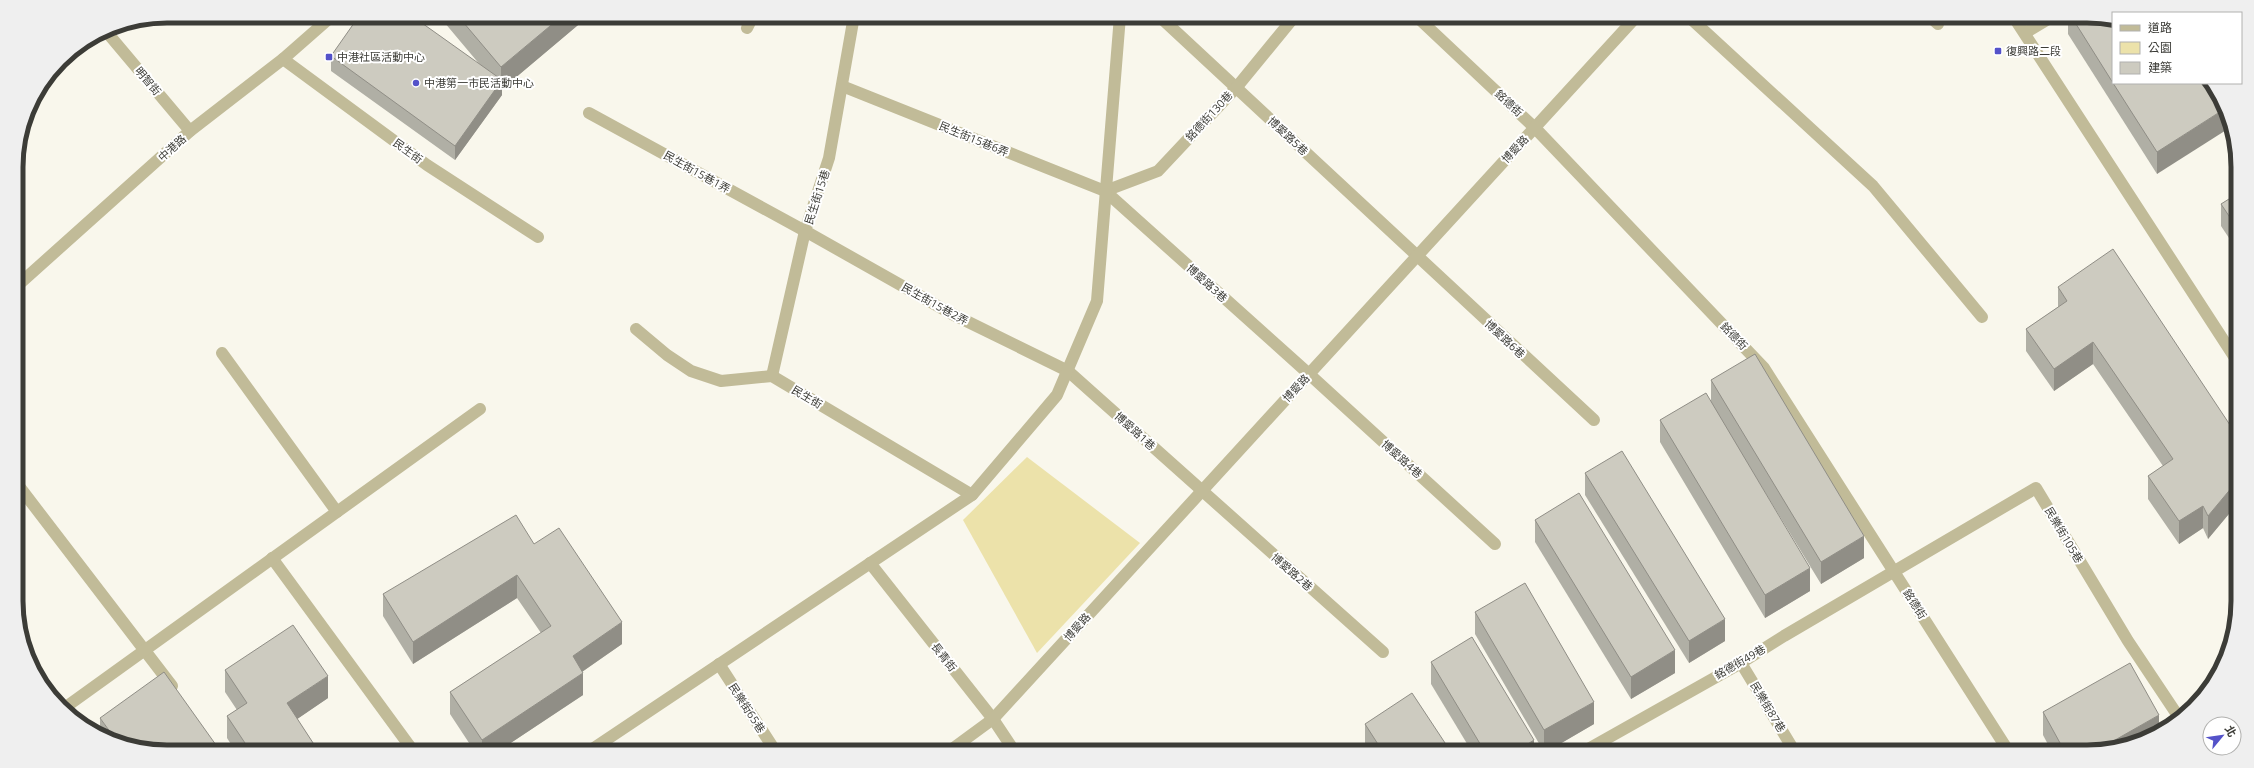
<svg xmlns="http://www.w3.org/2000/svg" width="2254" height="768" font-family="'Open Sans','Noto Sans TC',sans-serif">
	<style>
		.green { fill: #ece2aa }
		.lines { fill: none; stroke-linecap: round; stroke-linejoin: round }
		.service { stroke: #c1bb98; stroke-width: 12 }
		.minor { stroke: #c1bb98; stroke-width: 12 }
		.tertiary { stroke: #c1bb98; stroke-width: 12 }
		.wall { fill: #b0afa5 }
		.shaded-wall { fill: #908e86 }
		.building { fill: #cdcbc0; stroke: #908e86 }
		.poi-dot { fill: #5452c9; stroke: #fff; stroke-width: 1.5 }
		.labels { text-anchor: middle; stroke-width: 4; stroke-linejoin: round; paint-order: stroke }
		.poi-label { font-size: 11px; fill: #3c3c37; stroke: #fff; text-anchor: start }
		.street-label { font-size: 11px; fill: #3c3c37; stroke: #fff }
		.rim { fill: none; stroke: #3c3c37; stroke-width: 5 }
	</style>
	<rect width="100%" height="100%" fill="#f9f7ec"/>
	<path class="green" d="M 1027,457 L 1140,543 L 1037,653 L 963,520 Z"/>
	<g class="lines">
		<g class="service">
			<path d="M 1159,16 L 1594,420"/>
			<path d="M 1688,16 L 1873,186 L 1982,317"/>
			<path d="M 1929,16 L 1938,24"/>
			<path d="M 747,28 L 753,16"/>
			<path d="M 2025,33 L 2053,16"/>
			<path d="M 283,59 L 427,165 L 538,237"/>
			<path d="M 842,86 L 1105,191 L 1309,374 L 1495,544"/>
			<path d="M 589,113 L 805,231 L 952,314 L 1068,371 L 1383,652"/>
			<path d="M 1105,191 L 1158,171 L 1236,88 L 1295,16"/>
			<path d="M 636,329 L 667,355 L 691,371 L 721,381 L 772,376 L 972,495"/>
			<path d="M 222,353 L 337,512"/>
			<path d="M 772,376 L 805,231 L 829,158 L 854,16"/>
			<path d="M 18,485 L 172,686"/>
			<path d="M 272,558 L 414,752"/>
			<path d="M 1741,663 L 1795,752"/>
			<path d="M 719,664 L 776,752"/>
			<path d="M 63,709 L 480,409"/>
			<path d="M 588,752 L 972,495 L 1057,395 L 1097,301 L 1120,16"/>
			<path d="M 1583,752 L 1741,663 L 1784,636 L 2036,488 L 2128,641 L 2180,719"/>
		</g>
		<g class="minor">
			<path d="M 1416,16 L 1535,128 L 1764,368 L 2009,752"/>
			<path d="M 105,30 L 190,131"/>
			<path d="M 870,563 L 993,719 L 1015,752"/>
			<path d="M 948,752 L 993,719 L 1637,16"/>
		</g>
		<g class="tertiary">
			<path d="M 2013,16 L 2237,361"/>
			<path d="M 17,286 L 190,131 L 283,59 L 332,16"/>
		</g>
	</g>
	<g class="wall">
		<path d="M 439,16 L 584,16 L 584,20 L 502,89 L 502,95 L 455,160 L 331,71 L 331,56 L 481,66 Z"/>
		<path d="M 2068,16 L 2087,16 L 2210,83 L 2157,174 L 2068,34 Z"/>
		<path d="M 2237,194 L 2237,250 L 2221,226 L 2221,204 Z"/>
		<path d="M 2058,287 L 2238,437 L 2238,503 L 2208,539 L 2203,528 L 2179,544 L 2148,499 L 2148,476 L 2163,466 L 2093,364 L 2054,391 L 2026,351 L 2026,329 L 2058,307 Z"/>
		<path d="M 1711,380 L 1864,558 L 1821,584 L 1738,448 L 1810,591 L 1765,618 L 1660,442 L 1660,420 L 1711,402 Z"/>
		<path d="M 1585,473 L 1725,641 L 1689,663 L 1585,495 Z"/>
		<path d="M 1535,520 L 1675,673 L 1631,699 L 1535,542 Z"/>
		<path d="M 534,544 L 622,644 L 582,672 L 583,695 L 497,752 L 475,752 L 450,714 L 450,692 L 541,633 L 517,598 L 413,664 L 383,616 L 383,594 Z"/>
		<path d="M 1475,612 L 1594,724 L 1546,752 L 1544,752 L 1475,634 Z"/>
		<path d="M 1431,662 L 1534,752 L 1472,752 L 1431,684 Z"/>
		<path d="M 225,670 L 328,698 L 297,719 L 319,752 L 236,752 L 227,738 L 227,716 L 237,710 L 225,692 Z"/>
		<path d="M 2043,712 L 2159,731 L 2096,752 L 2052,752 L 2043,735 Z"/>
		<path d="M 100,718 L 119,744 L 100,735 Z"/>
		<path d="M 1365,724 L 1451,752 L 1368,752 L 1365,746 Z"/>
	</g>
	<g class="shaded-wall">
		<path d="M 562,16 L 584,16 L 584,20 L 502,89 L 502,95 L 455,160 L 455,146 L 501,81 L 501,67 Z"/>
		<path d="M 2226,108 L 2231,127 L 2157,174 L 2157,152 Z"/>
		<path d="M 2093,342 L 2093,364 L 2054,391 L 2054,369 Z"/>
		<path d="M 2238,480 L 2238,503 L 2208,539 L 2208,516 Z"/>
		<path d="M 2203,506 L 2203,528 L 2179,544 L 2179,521 Z"/>
		<path d="M 1864,536 L 1864,558 L 1821,584 L 1821,562 Z"/>
		<path d="M 1810,568 L 1810,591 L 1765,618 L 1765,595 Z"/>
		<path d="M 517,575 L 517,598 L 413,664 L 413,642 Z"/>
		<path d="M 1725,619 L 1725,641 L 1689,663 L 1689,641 Z"/>
		<path d="M 622,622 L 622,644 L 573,678 L 573,656 Z"/>
		<path d="M 1675,650 L 1675,673 L 1631,699 L 1631,677 Z"/>
		<path d="M 583,673 L 583,695 L 497,752 L 482,752 L 482,740 Z"/>
		<path d="M 328,676 L 328,698 L 287,726 L 287,703 Z"/>
		<path d="M 1594,702 L 1594,724 L 1546,752 L 1544,752 L 1544,730 Z"/>
		<path d="M 2159,715 L 2159,731 L 2135,744 L 2094,752 Z"/>
		<path d="M 1534,740 L 1534,752 L 1515,752 Z"/>
	</g>
	<g class="building">
		<path d="M 359,16 L 412,16 L 502,80 L 455,146 L 331,56 Z"/>
		<path d="M 458,16 L 562,16 L 501,67 Z"/>
		<path d="M 2071,16 L 2087,16 L 2113,20 L 2113,83 Z"/>
		<path d="M 2113,83 L 2210,83 L 2226,108 L 2157,152 Z"/>
		<path d="M 2237,194 L 2237,228 L 2221,204 Z"/>
		<path d="M 2113,249 L 2238,437 L 2238,480 L 2208,516 L 2203,506 L 2179,521 L 2148,476 L 2173,459 L 2093,342 L 2054,369 L 2026,329 L 2067,301 L 2058,287 Z"/>
		<path d="M 1755,354 L 1864,536 L 1821,562 L 1711,380 Z"/>
		<path d="M 1706,393 L 1810,568 L 1765,595 L 1660,420 Z"/>
		<path d="M 1622,451 L 1725,619 L 1689,641 L 1585,473 Z"/>
		<path d="M 1579,493 L 1675,650 L 1631,677 L 1535,520 Z"/>
		<path d="M 516,515 L 534,544 L 559,528 L 622,622 L 573,656 L 583,673 L 482,740 L 450,692 L 551,626 L 517,575 L 413,642 L 383,594 Z"/>
		<path d="M 1525,583 L 1594,702 L 1544,730 L 1475,612 Z"/>
		<path d="M 293,625 L 328,676 L 287,703 L 319,752 L 251,752 L 227,716 L 247,703 L 225,670 Z"/>
		<path d="M 1472,637 L 1534,740 L 1515,752 L 1485,752 L 1431,662 Z"/>
		<path d="M 2130,663 L 2159,715 L 2094,752 L 2065,752 L 2043,712 Z"/>
		<path d="M 164,672 L 221,752 L 167,752 L 119,744 L 100,718 Z"/>
		<path d="M 1412,693 L 1451,752 L 1383,752 L 1365,724 Z"/>
	</g>
	<g class="poi-dot">
		<rect x="1994" y="47" width="8" height="8" rx="2"/>
		<rect x="325" y="53" width="8" height="8" rx="2"/>
		<circle cx="416" cy="83" r="4"/>
	</g>
	<g class="labels">
		<g class="poi-label">
			<text x="2006" y="55">復興路二段</text>
			<text x="337" y="61">中港社區活動中心</text>
			<text x="424" y="87">中港第一市民活動中心</text>
		</g>
		<g class="street-label">
			<text transform="translate(148 81) rotate(50)" y="4">明智街</text>
			<text transform="translate(1509 103) rotate(43)" y="4">銘德街</text>
			<text transform="translate(1209 116) rotate(-47)" y="4">銘德街130巷</text>
			<text transform="translate(1288 136) rotate(43)" y="4">博愛路5巷</text>
			<text transform="translate(974 139) rotate(22)" y="4">民生街15巷6弄</text>
			<text transform="translate(172 148) rotate(-42)" y="4">中港路</text>
			<text transform="translate(1515 149) rotate(-47)" y="4">博愛路</text>
			<text transform="translate(408 151) rotate(36)" y="4">民生街</text>
			<text transform="translate(697 172) rotate(29)" y="4">民生街15巷1弄</text>
			<text transform="translate(817 197) rotate(-72)" y="4">民生街15巷</text>
			<text transform="translate(1207 283) rotate(42)" y="4">博愛路3巷</text>
			<text transform="translate(935 304) rotate(29)" y="4">民生街15巷2弄</text>
			<text transform="translate(1734 336) rotate(46)" y="4">銘德街</text>
			<text transform="translate(1505 339) rotate(43)" y="4">博愛路6巷</text>
			<text transform="translate(1296 388) rotate(-47)" y="4">博愛路</text>
			<text transform="translate(807 397) rotate(31)" y="4">民生街</text>
			<text transform="translate(1135 431) rotate(42)" y="4">博愛路1巷</text>
			<text transform="translate(1402 459) rotate(42)" y="4">博愛路4巷</text>
			<text transform="translate(2064 535) rotate(59)" y="4">民樂街105巷</text>
			<text transform="translate(1292 572) rotate(41)" y="4">博愛路2巷</text>
			<text transform="translate(1915 604) rotate(58)" y="4">銘德街</text>
			<text transform="translate(1077 627) rotate(-48)" y="4">博愛路</text>
			<text transform="translate(944 657) rotate(52)" y="4">長青街</text>
			<text transform="translate(1740 662) rotate(-30)" y="4">銘德街49巷</text>
			<text transform="translate(1768 707) rotate(59)" y="4">民樂街87巷</text>
			<text transform="translate(747 708) rotate(57)" y="4">民樂街65巷</text>
		</g>
	</g>
	<path d="M0 0H2254V768H0ZM167 23H2087A144 144 0 0 1 2231 167V601A144 144 0 0 1 2087 745H167A144 144 0 0 1 23 601V167A144 144 0 0 1 167 23Z" fill="#efefef" fill-rule="evenodd"/>
	<path class="rim" d="M167 23H2087A144 144 0 0 1 2231 167V601A144 144 0 0 1 2087 745H167A144 144 0 0 1 23 601V167A144 144 0 0 1 167 23Z"/>
	<rect x="2112" y="12" width="130" height="72" fill="#ffffff" stroke="#b1b1af"/>
	<rect x="2120" y="25" width="20" height="6" fill="#c1bb98" stroke="#b1b1af"/>
	<text x="2148" y="32" font-size="12" fill="#3c3c37">道路</text>
	<rect x="2120" y="42" width="20" height="12" fill="#ece2aa" stroke="#b1b1af"/>
	<text x="2148" y="52" font-size="12" fill="#3c3c37">公園</text>
	<rect x="2120" y="62" width="20" height="12" fill="#cdcbc0" stroke="#b1b1af"/>
	<text x="2148" y="72" font-size="12" fill="#3c3c37">建築</text>
	<g transform="translate(2222 736) rotate(61)"><circle r="19" fill="#ffffff" stroke="#b1b1af"/>
	<path d="M0-3L7 15L0 10L-7 15Z" fill="#5452c9"/>
	<text y="-6" font-size="11" font-weight="bold" text-anchor="middle" fill="#3c3c37">北</text>
	</g>
</svg>
